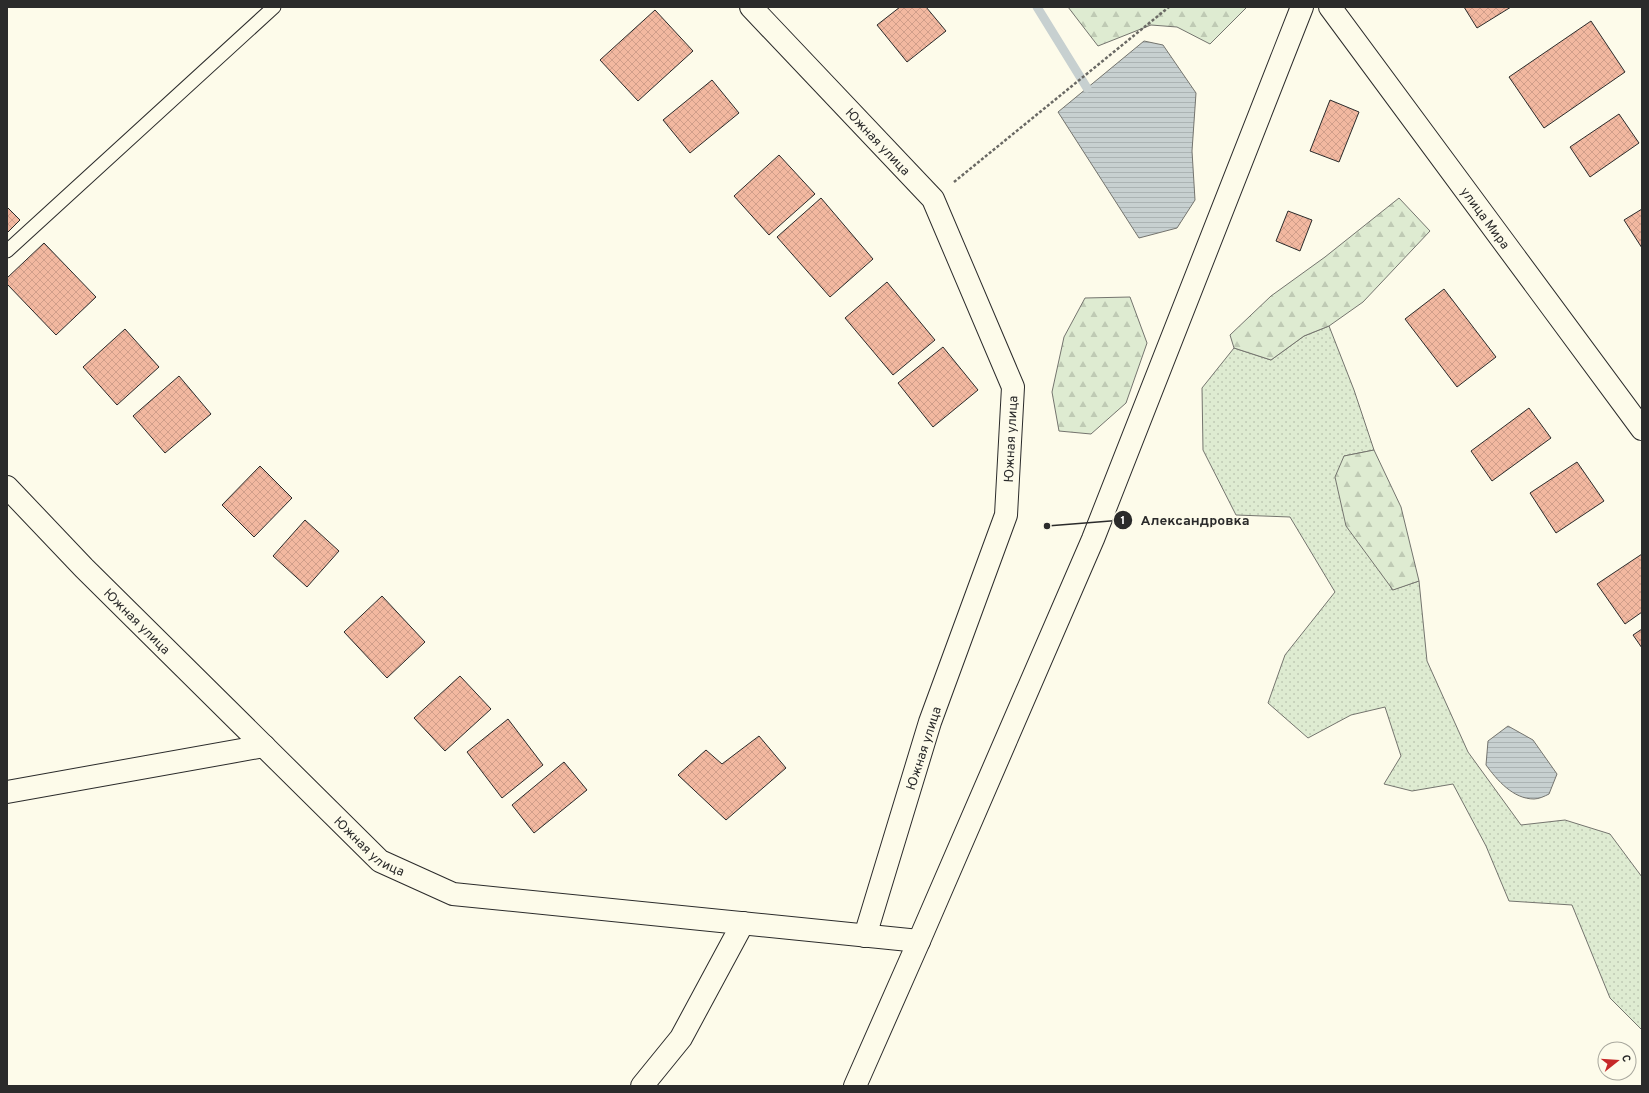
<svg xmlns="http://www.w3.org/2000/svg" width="1649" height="1093" font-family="Overpass,sans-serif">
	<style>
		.grass { fill: url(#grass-dots); stroke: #74746e }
		.forest { fill: url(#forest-firs); stroke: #74746e }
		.water { fill: url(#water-rules); stroke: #74746e }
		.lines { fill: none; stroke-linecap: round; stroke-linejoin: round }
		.stream { stroke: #c7d0d0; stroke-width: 9 }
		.building { fill: url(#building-cross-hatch); stroke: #2b2b2b }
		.lane-casing { stroke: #2b2b2b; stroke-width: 15 }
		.street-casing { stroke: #2b2b2b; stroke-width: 24 }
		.secondary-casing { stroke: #2b2b2b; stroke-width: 24 }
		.path { stroke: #6a6964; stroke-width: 2.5; stroke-dasharray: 3 2; stroke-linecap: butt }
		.lane { stroke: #fdfbea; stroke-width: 13 }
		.street { stroke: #fdfbea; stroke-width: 22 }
		.secondary { stroke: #fdfbea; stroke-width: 22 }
		.labels { text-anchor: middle; stroke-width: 3; stroke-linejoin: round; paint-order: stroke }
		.street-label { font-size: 13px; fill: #2b2b2b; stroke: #fdfbea }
		.leader { fill: none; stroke: #2b2b2b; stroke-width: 1.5 }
		.callout-dot { fill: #2b2b2b; stroke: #fdfbea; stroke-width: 1.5 }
		.mark-label { font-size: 12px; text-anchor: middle; font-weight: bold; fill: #fff }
		.callout-label { font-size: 14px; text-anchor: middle; font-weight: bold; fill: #2b2b2b; stroke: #fdfbea; stroke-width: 3; stroke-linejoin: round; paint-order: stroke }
	</style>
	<defs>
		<pattern id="grass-dots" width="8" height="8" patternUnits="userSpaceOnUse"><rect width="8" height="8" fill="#deebd1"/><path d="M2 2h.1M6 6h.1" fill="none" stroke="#bfcab4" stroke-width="1.8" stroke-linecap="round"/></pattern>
		<pattern id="forest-firs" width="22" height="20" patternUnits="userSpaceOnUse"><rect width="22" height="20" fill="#deebd1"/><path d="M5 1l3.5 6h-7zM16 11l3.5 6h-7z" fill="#bfcab4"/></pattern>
		<pattern id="water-rules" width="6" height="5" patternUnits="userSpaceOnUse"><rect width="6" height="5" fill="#c7d0d0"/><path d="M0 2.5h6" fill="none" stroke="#abb3b3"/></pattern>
		<pattern id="building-cross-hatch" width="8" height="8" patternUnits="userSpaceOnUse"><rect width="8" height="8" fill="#f2b8a0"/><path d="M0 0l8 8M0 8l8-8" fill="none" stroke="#d09e8a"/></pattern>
	</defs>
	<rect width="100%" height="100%" fill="#fdfbea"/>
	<path class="grass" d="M 1329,326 L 1354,390 L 1374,450 L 1344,456 L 1392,590 L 1419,581 L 1427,661 L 1468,752 L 1521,825 L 1565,820 L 1610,834 L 1642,877 L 1642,1030 L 1610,998 L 1572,905 L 1509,901 L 1486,846 L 1453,784 L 1412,791 L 1384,784 L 1401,756 L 1385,707 L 1351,715 L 1308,738 L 1268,703 L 1285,655 L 1335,592 L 1290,517 L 1236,515 L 1203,450 L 1202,388 L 1234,348 L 1271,360 L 1304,336 Z"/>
	<g class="forest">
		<path d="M 1068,7 L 1247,7 L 1210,44 L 1177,27 L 1151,25 L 1098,46 Z"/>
		<path d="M 1399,198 L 1430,231 L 1363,302 L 1329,326 L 1304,336 L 1271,360 L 1234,348 L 1230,335 L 1271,296 L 1325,257 Z"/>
		<path d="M 1130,297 L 1147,343 L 1126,403 L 1091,434 L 1059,431 L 1052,392 L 1064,337 L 1085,298 Z"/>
		<path d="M 1374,450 L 1401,507 L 1419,581 L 1393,590 L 1346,526 L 1335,477 L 1344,456 Z"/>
	</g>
	<g class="water">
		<path d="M 1144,41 L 1163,45 L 1196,93 L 1192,151 L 1195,200 L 1177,228 L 1139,238 L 1058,112 Z"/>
		<path d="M 1508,726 L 1533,740 L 1557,774 L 1549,794 C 1545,796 1539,799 1534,799 C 1513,799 1497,780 1486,765 L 1488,741 Z"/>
	</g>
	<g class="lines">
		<path class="stream" d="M 1037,7 L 1087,88"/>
	</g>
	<g class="building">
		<path d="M 900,7 L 926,7 L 946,31 L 907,62 L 877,25 Z"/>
		<path d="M 1464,7 L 1511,7 L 1477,28 Z"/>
		<path d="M 655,10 L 693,51 L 638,101 L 600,60 Z"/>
		<path d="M 1591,21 L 1625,72 L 1544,128 L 1509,77 Z"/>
		<path d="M 712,80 L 739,113 L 690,153 L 663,120 Z"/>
		<path d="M 1330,100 L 1359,112 L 1339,162 L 1310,151 Z"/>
		<path d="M 1619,114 L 1639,143 L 1590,177 L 1570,147 Z"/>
		<path d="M 779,155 L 815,194 L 769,235 L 734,196 Z"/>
		<path d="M 821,198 L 873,259 L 830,297 L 777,237 Z"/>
		<path d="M 7,207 L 20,220 L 7,233 Z"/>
		<path d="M 1642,209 L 1642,248 L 1624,220 Z"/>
		<path d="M 1288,211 L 1312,220 L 1300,251 L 1276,241 Z"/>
		<path d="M 44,243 L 96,297 L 56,335 L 7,284 L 7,278 Z"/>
		<path d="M 887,282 L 935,340 L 893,375 L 845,318 Z"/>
		<path d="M 1444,289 L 1496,357 L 1457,387 L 1405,319 Z"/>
		<path d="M 125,329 L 159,367 L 117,405 L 83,367 Z"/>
		<path d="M 943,347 L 978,390 L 933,427 L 898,383 Z"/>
		<path d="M 179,376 L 211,414 L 165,453 L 133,416 Z"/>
		<path d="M 1529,408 L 1551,438 L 1492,481 L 1471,451 Z"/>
		<path d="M 1577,462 L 1604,501 L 1556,533 L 1530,493 Z"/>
		<path d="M 260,466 L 292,498 L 254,537 L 222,505 Z"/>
		<path d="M 305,520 L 339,551 L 307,587 L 273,556 Z"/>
		<path d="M 1642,554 L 1642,612 L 1625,624 L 1597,584 Z"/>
		<path d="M 382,596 L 425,642 L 387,678 L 344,632 Z"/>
		<path d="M 1642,629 L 1642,648 L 1633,635 Z"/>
		<path d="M 460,676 L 491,709 L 445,751 L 414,718 Z"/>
		<path d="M 508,719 L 543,765 L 502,798 L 467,752 Z"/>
		<path d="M 759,736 L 786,768 L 726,820 L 678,775 L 706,750 L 722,764 Z"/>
		<path d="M 564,762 L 587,790 L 534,833 L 512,805 Z"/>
	</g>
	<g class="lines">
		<defs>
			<path id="lane" d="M 7,251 L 274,7"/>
			<g id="street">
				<path id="s1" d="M 751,7 L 933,199 L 1013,387 L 1006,515 L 930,722 L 865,936"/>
				<path id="s2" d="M 1330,7 L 1642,429"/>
				<path id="s3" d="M 7,487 L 84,568 L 380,861 L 453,894 L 919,941"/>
				<path d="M 7,792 L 264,746"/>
				<path d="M 642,1086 L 681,1038 L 743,923"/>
			</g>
			<path id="secondary" d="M 855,1086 L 919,941 L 1093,539 L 1302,7"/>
		</defs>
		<use href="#lane" class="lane-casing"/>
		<use href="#street" class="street-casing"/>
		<use href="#secondary" class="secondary-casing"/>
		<path class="path" d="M 954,182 L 1169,7"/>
		<use href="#lane" class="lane"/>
		<use href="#street" class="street"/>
		<use href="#secondary" class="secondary"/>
	</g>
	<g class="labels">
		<g class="street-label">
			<text dy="5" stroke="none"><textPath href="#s1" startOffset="185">Южная улица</textPath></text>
			<text dy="5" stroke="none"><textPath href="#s2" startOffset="262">улица Мира</textPath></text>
			<text transform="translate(1010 439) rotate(-87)" y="5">Южная улица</text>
			<text dy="5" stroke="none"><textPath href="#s3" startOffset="187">Южная улица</textPath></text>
			<text transform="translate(923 748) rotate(-72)" y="5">Южная улица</text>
			<text dy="5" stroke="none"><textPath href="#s3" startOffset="511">Южная улица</textPath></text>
		</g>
	</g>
	<path class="leader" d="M1047 526L1123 520"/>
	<g class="callout-dot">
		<circle cx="1047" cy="526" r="4"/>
		<circle cx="1123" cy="520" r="10"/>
	</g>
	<g class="mark-label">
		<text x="1123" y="524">1</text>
	</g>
	<g class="callout-label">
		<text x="1195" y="525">Александровка</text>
	</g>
	<rect width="1649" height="1093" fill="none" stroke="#2b2b2b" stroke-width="16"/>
	<g transform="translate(1617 1061) rotate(73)"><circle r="19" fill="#fdfbea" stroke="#a9a89e"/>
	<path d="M0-3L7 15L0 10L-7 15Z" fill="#c62828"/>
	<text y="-6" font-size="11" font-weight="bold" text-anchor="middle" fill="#2b2b2b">С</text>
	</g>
</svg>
